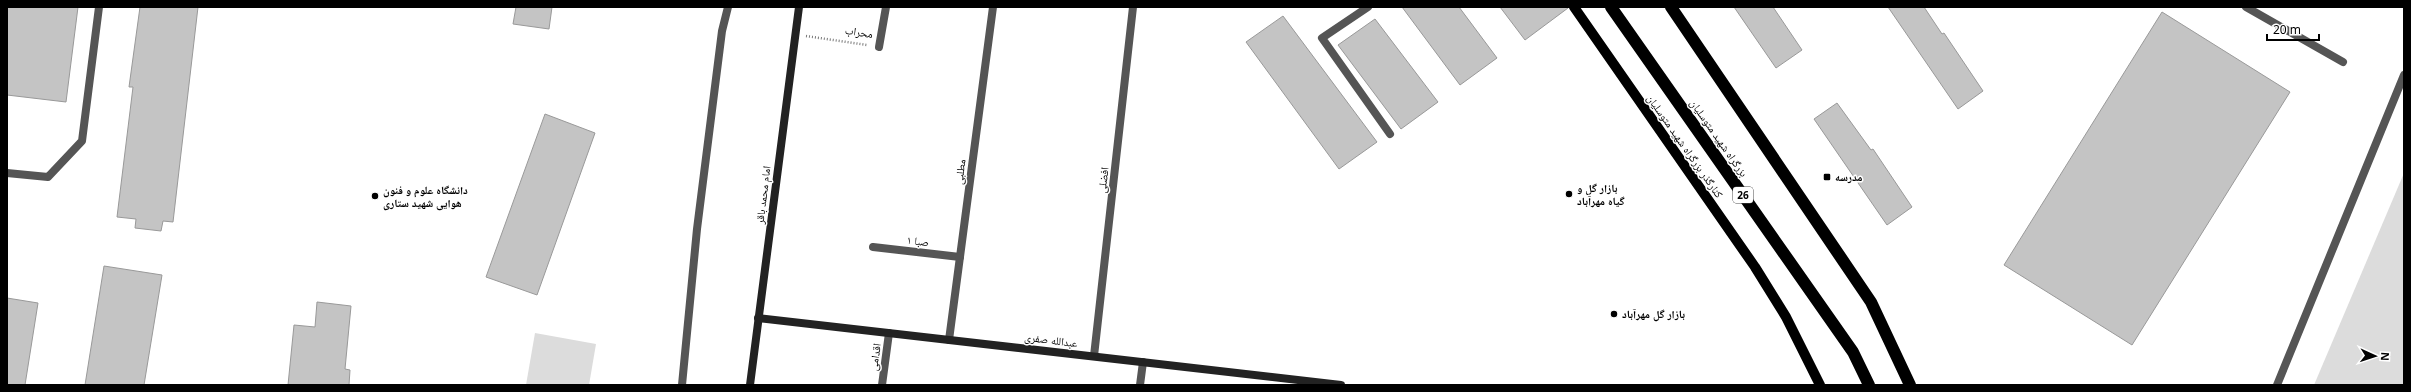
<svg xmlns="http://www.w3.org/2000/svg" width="2411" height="392" font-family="'Noto Sans','Noto Naskh Arabic',sans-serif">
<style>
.green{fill:#dcdcdc}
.building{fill:#c4c4c4;stroke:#999}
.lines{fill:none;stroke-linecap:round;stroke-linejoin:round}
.path{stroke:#777;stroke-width:2.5;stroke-dasharray:1 2;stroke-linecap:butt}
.lane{stroke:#555;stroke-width:8}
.street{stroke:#555;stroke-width:8}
.secondary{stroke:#222;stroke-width:8}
.primary{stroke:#000;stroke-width:10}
.highway{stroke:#000;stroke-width:12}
.poi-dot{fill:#000;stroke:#fff;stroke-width:1.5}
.labels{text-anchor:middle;stroke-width:3;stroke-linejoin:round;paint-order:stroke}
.shield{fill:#fff;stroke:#4c4c4c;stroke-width:1}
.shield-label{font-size:10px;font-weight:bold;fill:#000}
.street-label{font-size:11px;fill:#000;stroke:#fff}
.poi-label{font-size:11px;font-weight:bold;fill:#000;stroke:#fff;text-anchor:start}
</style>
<rect width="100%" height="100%" fill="#fff"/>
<!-- green -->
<g class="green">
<path d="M2404,173v212h-90z"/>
<path d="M535,333l61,11 -7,41h-63z"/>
</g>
<!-- building -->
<g class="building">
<path d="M7,7h71l-12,95 -59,-7z"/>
<path d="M140,7h58l-25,215 -10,-1 -2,10 -26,-3 1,-9 -19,-2 16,-130h-4z"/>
<path d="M516,7h36l-3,22 -36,-5z"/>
<path d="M1402,7h57l38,51 -37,27z"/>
<path d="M1500,7h68v1l-43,32z"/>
<path d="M1734,7h39l29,43 -26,18z"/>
<path d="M1888,7h36l18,27 2,-1 39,58 -25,18z"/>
<path d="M2162,12l128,80 -158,253 -128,-80z"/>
<path d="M1283,16l94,126 -38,27 -93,-127z"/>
<path d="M1375,19l63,83 -37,27 -63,-84z"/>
<path d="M1837,103l34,47 2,-1 39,58 -25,18 -73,-106z"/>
<path d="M545,114l50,19 -58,162 -51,-18z"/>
<path d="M104,266l58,9 -18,110h-59z"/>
<path d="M7,298l31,5 -13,82h-18z"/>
<path d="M317,302l34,4 -6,63 5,1 -1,15h-61l6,-60 21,2z"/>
</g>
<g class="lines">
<!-- path -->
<path class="path" d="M806,36l61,9"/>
<!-- lane -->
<g class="lane">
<path d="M1368,7l-46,31 68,96"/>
<path d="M2246,7l97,55"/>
<path d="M7,173l41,4 34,-36 17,-134"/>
<path d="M682,385l15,-156 25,-198 6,-24"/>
<path d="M2277,385l127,-310"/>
</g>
<!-- street -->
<g class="street">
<path d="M879,47l7,-40"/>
<path d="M873,247l87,10"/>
<path d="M949,340l44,-333"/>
<path d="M1094,356l39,-349"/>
<path d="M882,385l7,-52"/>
<path d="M1140,385l3,-23"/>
</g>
<!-- secondary -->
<g class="secondary">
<path d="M758,318l583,67"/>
<path d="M750,385l49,-378"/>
</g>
<!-- primary -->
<path class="primary" d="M1574,7l181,260 31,50 34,68"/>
<!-- highway -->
<g class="highway">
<path d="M1611,7l242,345 16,33"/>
<path d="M1671,7l200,295 39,83"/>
</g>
</g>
<!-- markers -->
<g class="poi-dot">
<rect x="1823" y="173" width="8" height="8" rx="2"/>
<circle cx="1569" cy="194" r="4"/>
<circle cx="375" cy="196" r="4"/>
<circle cx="1614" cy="314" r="4"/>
</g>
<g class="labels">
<!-- shield labels -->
<rect class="shield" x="1733" y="187" width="20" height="16" rx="3"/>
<g class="shield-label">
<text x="1743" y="199">26</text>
</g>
<!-- street labels -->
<g class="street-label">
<text transform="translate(859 32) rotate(9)" y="4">محراب</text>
<text transform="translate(1719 138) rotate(55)" y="4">بزرگراه شهید متوسلیان</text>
<text transform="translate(1685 146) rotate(55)" y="4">کنارگذر بزرگراه شهید متوسلیان</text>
<text transform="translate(960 172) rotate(-83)" y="4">مطلبی</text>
<text transform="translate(1103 180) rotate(-83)" y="4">افضلی</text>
<text transform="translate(763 195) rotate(-83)" y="4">امام محمد باقر</text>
<text transform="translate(918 241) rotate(7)" y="4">صبا ۱</text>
<text transform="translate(1051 340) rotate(7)" y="4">عبدالله صفری</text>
<text transform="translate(875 357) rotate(-82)" y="4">اقدامی</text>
</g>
<!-- poi labels -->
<g class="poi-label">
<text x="1835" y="181">مدرسه</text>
<text x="1577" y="192">بازار گل و<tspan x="1577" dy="13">گیاه مهرآباد</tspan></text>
<text x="383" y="194">دانشگاه علوم و فنون<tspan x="383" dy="13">هوایی شهید ستاری</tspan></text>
<text x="1622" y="318">بازار گل مهرآباد</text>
</g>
</g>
<!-- border -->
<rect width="2411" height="392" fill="none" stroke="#000000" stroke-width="16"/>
<!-- north arrow -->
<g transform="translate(2375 356) rotate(93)" stroke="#ffffff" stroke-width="3" paint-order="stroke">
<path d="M0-3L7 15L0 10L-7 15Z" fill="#000000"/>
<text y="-6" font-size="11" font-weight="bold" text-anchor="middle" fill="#000000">N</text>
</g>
<!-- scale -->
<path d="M2267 34v6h52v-6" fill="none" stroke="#000000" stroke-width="2"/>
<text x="2273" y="34" font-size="12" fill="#000000" stroke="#ffffff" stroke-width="3" paint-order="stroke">20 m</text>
</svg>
